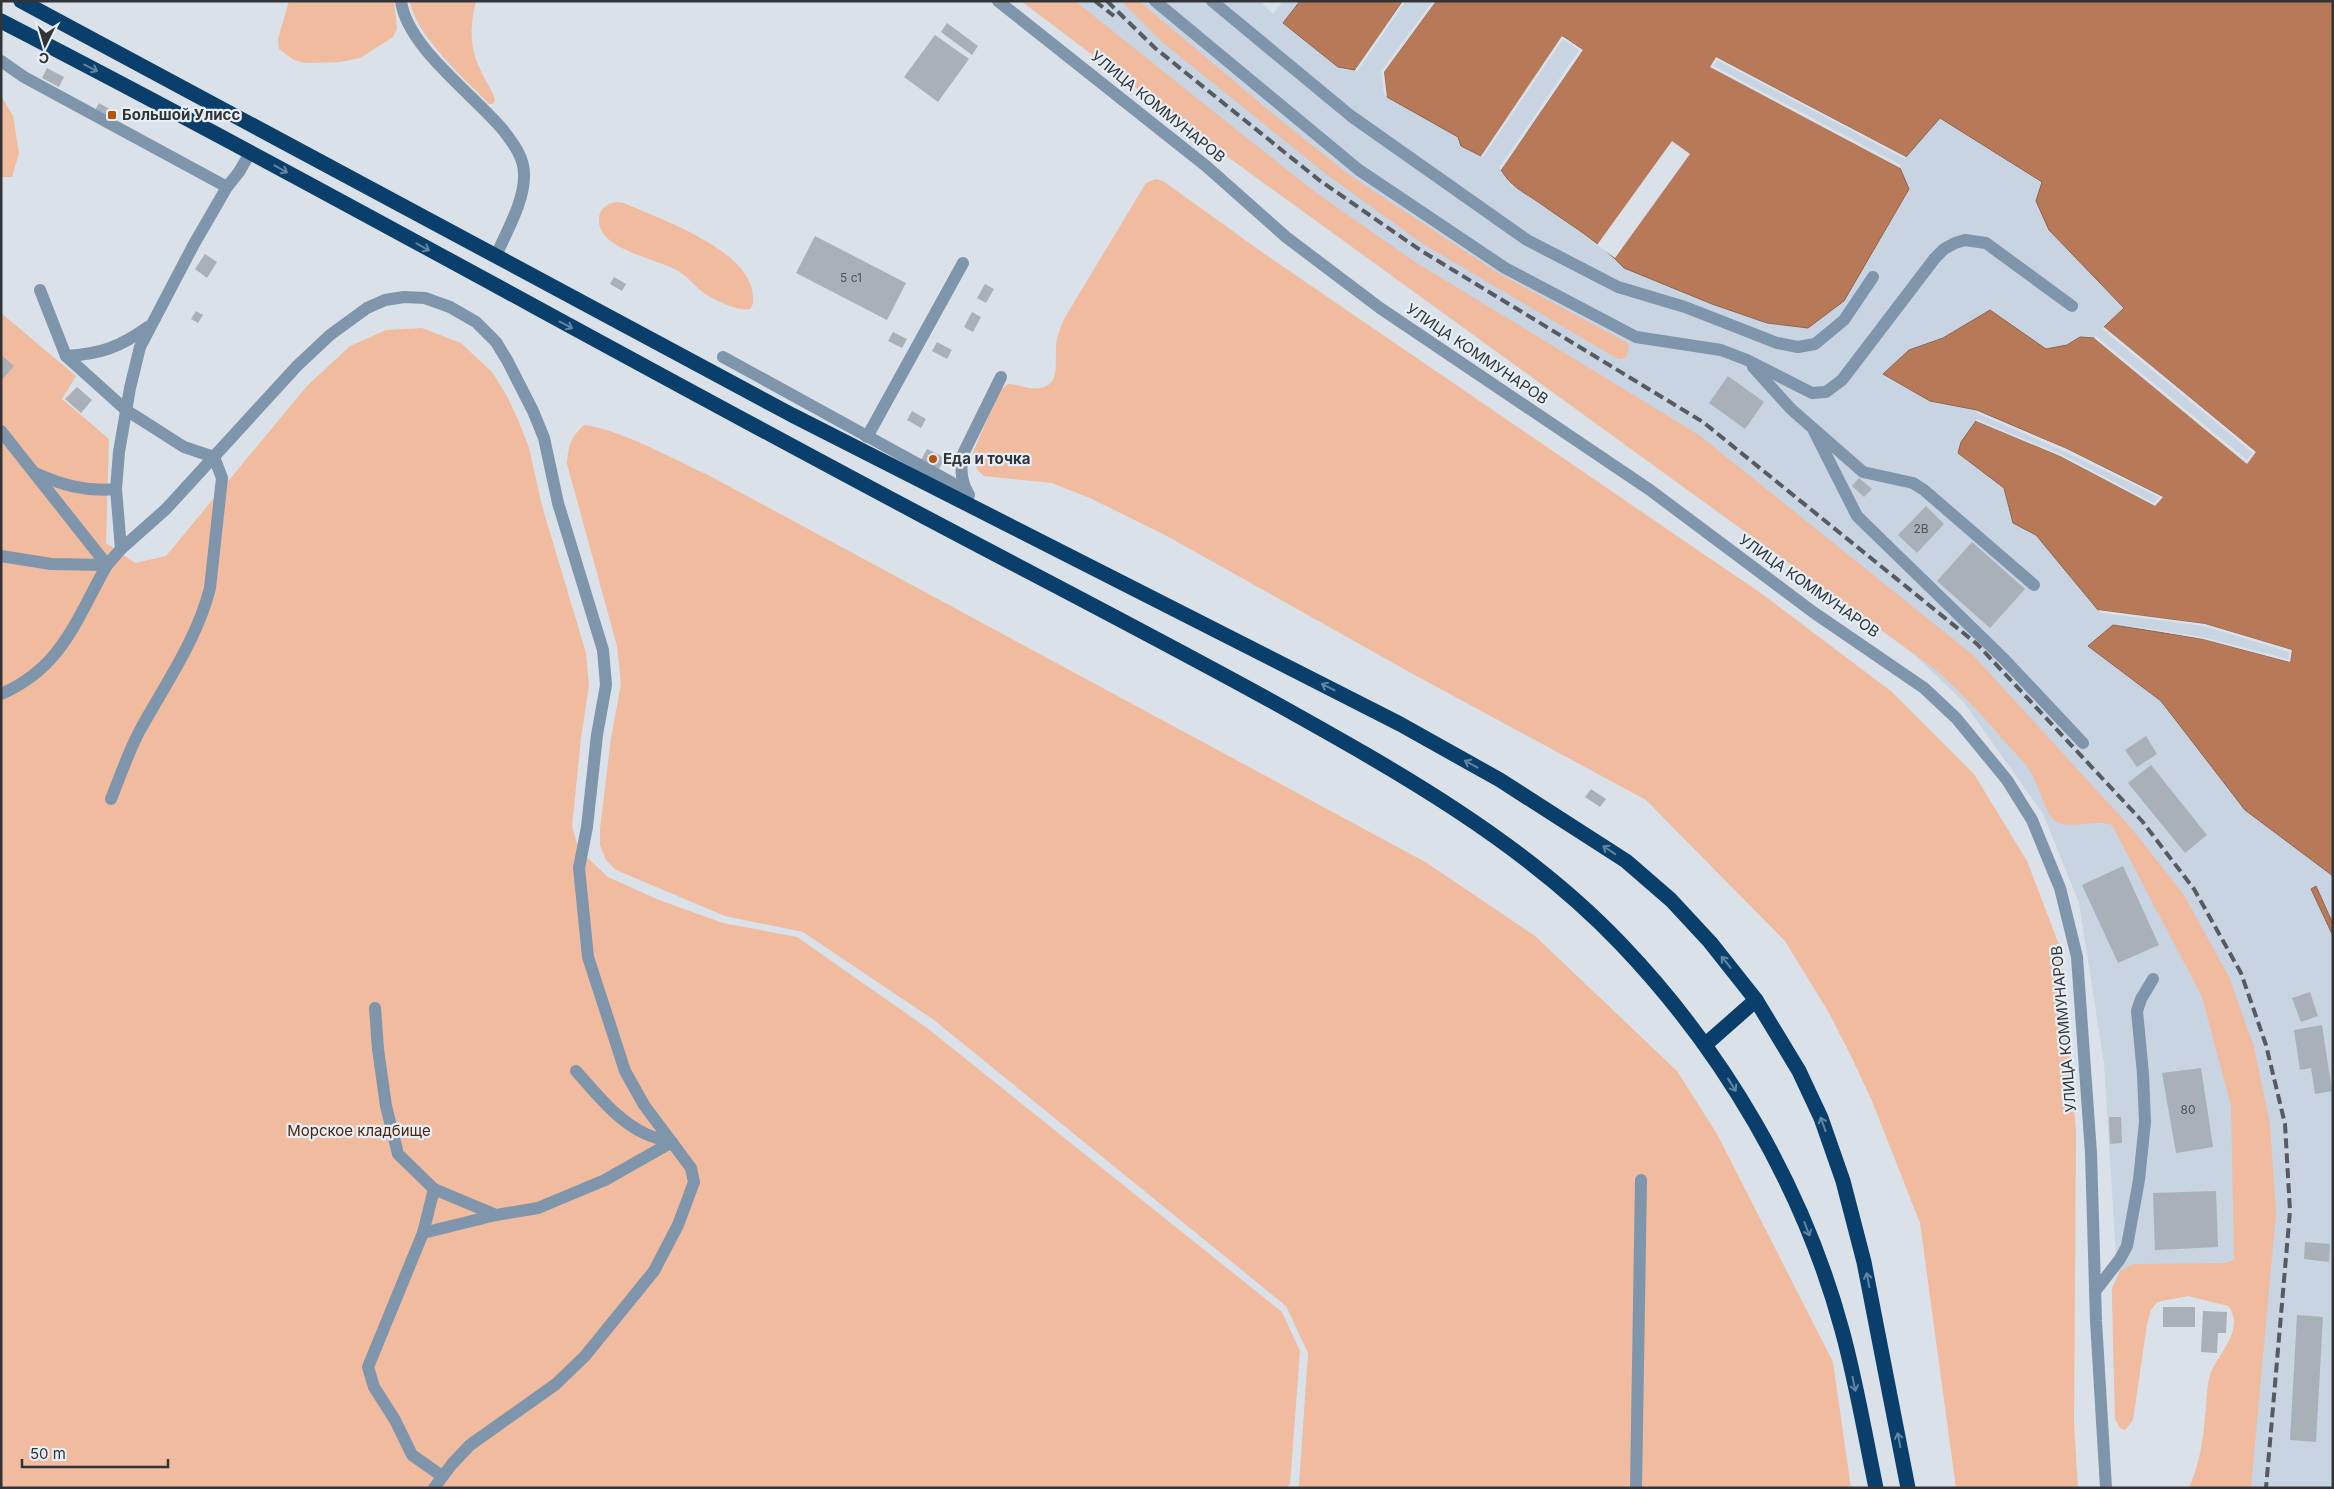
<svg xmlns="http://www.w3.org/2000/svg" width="2334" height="1489" font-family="Inter,sans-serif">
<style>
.built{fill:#c8d4e1}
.green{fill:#f0bb9e}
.water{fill:#b77957;stroke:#8f644d}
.pier{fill:#dae1e9}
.building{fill:#a9b0b7}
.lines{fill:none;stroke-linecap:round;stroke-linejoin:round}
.minor{stroke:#7f95ab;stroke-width:12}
.highway{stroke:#093f6a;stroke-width:15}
.rail{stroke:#575a5e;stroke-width:4;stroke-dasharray:10 5;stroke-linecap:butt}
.oneway{stroke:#6285a2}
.poi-dot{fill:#b4550b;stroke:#e7eff6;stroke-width:2}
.labels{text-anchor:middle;stroke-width:4.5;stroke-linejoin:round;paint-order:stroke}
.number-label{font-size:12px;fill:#505357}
.street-label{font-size:15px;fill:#323437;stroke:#e7eff6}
.poi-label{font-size:15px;font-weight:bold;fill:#323437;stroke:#e7eff6;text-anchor:start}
.park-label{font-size:15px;fill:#4e240a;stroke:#e7eff6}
</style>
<rect width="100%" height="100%" fill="#dae1e9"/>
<!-- built -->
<path class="built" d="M1036,1h224l13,13 10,-13h17l-17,22 55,44 16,3 49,-69h33l-52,71 74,65 3,9 101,-110 21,14 -82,119 10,16 44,29 60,44 9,10 88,36 55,19 41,5 92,-160 -190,-101 6,-10 190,100 34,-39 102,65 7,47 75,78 -20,19 152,125 -9,12 -167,-127 -13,8 -21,4 -56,-39 -47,28 -34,12 21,51 47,9 186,87 -8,9 -179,-85 -15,21 -3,11 46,35 10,35 22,12 62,75 107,14 87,26 -2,12 -202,-16 73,55 84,109 88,66v48l-17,-37 -5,2 22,47v552h-87l11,-193 -140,-23 -13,-209 -25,-160 -36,-89 -80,-113 -134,-127z"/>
<!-- green -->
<g class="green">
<path d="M289,1h105l3,28 -4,8 -33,21 -20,4 -35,1 -11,-3 -15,-11 -1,-10z"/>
<path d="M410,1h66c-6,25 -7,46 5,70 4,10 11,18 14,29l-2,4h-4c-24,-25 -74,-69 -79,-103z"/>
<path d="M1021,1h54l236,188 101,71 287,175 274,220 159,174 52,66 45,82 25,70 16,77 6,89 -25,275h-62c10,-23 14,-46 16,-71 2,-14 1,-28 5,-42 6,-19 37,-47 18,-69l-40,-10 -31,6 -6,8 -4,14 -14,96 -8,10 -5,-2 -5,-9 -3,-118v-13l8,-17 13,-7 94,-1 7,-4 -3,-153 -29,-109 -90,-172c-19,-7 -47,7 -59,-6 -9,-10 -15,-36 -23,-48 -6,-10 -15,-18 -22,-26 -23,-27 -46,-51 -72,-75l-711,-515z"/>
<path d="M1121,1h18l139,117 73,58 147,97 128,69 3,4 -3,12 -7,1 -8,-4 -188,-111 -97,-70 -164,-132z"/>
<path d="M1,96l12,20 6,37 -7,24h-11z"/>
<path d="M1156,179l7,2 103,74 496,339 130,98 82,82 53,87 34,89 15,182 -2,292 4,64h-122l-36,-265 -48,-122 -20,-43 -23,-45 -44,-72 -139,-141 -235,-127 -244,-137 -75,-37 -40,-16 -68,-7c-9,-7 -11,-13 -11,-24l27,-62 8,-6c11,0 21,6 32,4 20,-3 15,-24 16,-39 0,-11 4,-20 8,-30l82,-136z"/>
<path d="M616,202l8,1c36,16 120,45 128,87 1,7 3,13 -2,19 -11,3 -36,-9 -46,-16 -9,-7 -16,-16 -26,-22 -21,-13 -81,-21 -79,-52 0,-10 8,-15 17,-17z"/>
<path d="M1,313l75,63 -14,23 47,40 -3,104 29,20 31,-7 141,-170 43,-40 36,-16 36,-2 39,15 31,29 15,24 12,26 10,26 13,58 44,147 3,32 -8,53 -9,89 7,23 29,27 51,23 64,23 74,14 130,91 355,284 18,39 -10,133 -3,4h-1286z"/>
<path d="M584,425c36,4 91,35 126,51l717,387 108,73 142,135 40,63 116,228 18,126h-554l2,-3 9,-132 -22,-47 -352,-286 -131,-88 -78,-16 -109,-46 -10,-10 -6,-15v-16l11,-91 10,-54 -4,-38 -50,-182c1,-18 4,-27 17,-39z"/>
</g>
<!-- water -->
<g class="water">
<path d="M1300,1h103l-48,69 -17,-3 -55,-44z"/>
<path d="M1436,1h897v875l-88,-66 -84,-109 -73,-55 25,-21 90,14 86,23 3,-12 -87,-26 -107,-14 -62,-75 -23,-12 -9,-35 -46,-35 3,-11 15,-21 84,35 95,50 7,-10 -95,-47 -90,-39 -47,-9 -47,-27 26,-24 34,-12 47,-28 56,39 21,-4 13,-8 14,1 153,125 9,-11 -152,-125 20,-19 -75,-78 -13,-29 6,-19 -102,-64 -34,39 -190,-100 -5,10 189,101 9,21 -65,112 -36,27 -41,-5 -55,-19 -88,-36c-23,-25 -55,-44 -83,-64 -18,-13 -27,-14 -40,-34l82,-120 -20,-14 -82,120 -20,-10 -3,-9 -71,-40 -3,-25z"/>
<path d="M2316,886l17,38v12l-22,-47z"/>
</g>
<!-- pier -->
<g class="pier">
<path d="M1403,1l2,1 -48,70 -2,-2z"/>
<path d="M1433,1h3l-52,71 3,25 -3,-3 -3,-23z"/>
<path d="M1562,36l21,14 -82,120 -2,-2 80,-118 -16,-11 -80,118 -2,-1z"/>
<path d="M1716,57l190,100 -1,2 -188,-99 -3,6 187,99 -1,3 -190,-101z"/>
<path d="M1672,141l18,13 -75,104 -18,-13z"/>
<path d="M2104,327l152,125 -9,12 -153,-126 2,-2 151,124 6,-7 -151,-124z"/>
<path d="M1977,411l90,38 96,48 -8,9 -95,-50 -84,-35v-2l85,35 93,49 5,-6 -93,-45 -89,-39z"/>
<path d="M2098,610l107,14 87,26 -2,12 -87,-23 -92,-16 92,14 85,22 1,-7 -85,-26 -103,-13z"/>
</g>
<!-- building -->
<g class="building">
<path d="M947,23l31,23 -6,9 -31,-23z"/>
<path d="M935,35l34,24 -31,43 -34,-25z"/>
<path d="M47,68l17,9 -5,10 -17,-9z"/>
<path d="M99,103l12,7 -3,7 -13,-7z"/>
<path d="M815,236l91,47 -19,37 -91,-47z"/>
<path d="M205,254l12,8 -10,16 -12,-9z"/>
<path d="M614,277l12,7 -4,7 -12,-7z"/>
<path d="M985,284l9,5 -8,14 -9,-5z"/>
<path d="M196,311l7,4 -5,8 -7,-4z"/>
<path d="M972,312l9,5 -8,15 -9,-5z"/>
<path d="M893,332l14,7 -5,9 -14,-7z"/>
<path d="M937,342l15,8 -5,9 -15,-8z"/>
<path d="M1,355l13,11 -13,15z"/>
<path d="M1728,376l36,26 -19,27 -36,-26z"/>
<path d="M77,387l15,13 -11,13 -16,-14z"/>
<path d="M912,411l14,8 -5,9 -14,-8z"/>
<path d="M927,449l18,9 -6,11 -18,-9z"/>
<path d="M1859,478l13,11 -8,8 -12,-11z"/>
<path d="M1926,506l18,18 -27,29 -19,-18z"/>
<path d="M1972,542l53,47 -35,39 -53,-47z"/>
<path d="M2146,736l11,18 -20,13 -12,-17z"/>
<path d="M2151,765l56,70 -22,18 -57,-70z"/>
<path d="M1591,789l15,10 -6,8 -15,-10z"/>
<path d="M2123,866l36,79 -41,18 -36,-78z"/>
<path d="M2310,992l8,24 -17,6 -9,-24z"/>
<path d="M2322,1025l10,66 -17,3 -4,-26 -11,2 -6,-40z"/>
<path d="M2201,1068l12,79 -37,6 -14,-80z"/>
<path d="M2109,1117h12l1,26 -12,1z"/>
<path d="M2216,1191l2,56 -63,3 -2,-57z"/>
<path d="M2305,1242l25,2 -1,18 -25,-3z"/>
<rect x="2163" y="1307" width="32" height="20"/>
<path d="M2203,1311l24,1 -1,21h-8l-1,20 -16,-1z"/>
<path d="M2297,1315l26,2 -7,125 -26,-2z"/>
</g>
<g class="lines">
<!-- minor -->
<g class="minor">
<path d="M401,1c6,46 72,93 102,129 10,13 21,27 21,44 1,27 -18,58 -28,82"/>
<path d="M998,1l208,165 80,71 94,71 270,182 163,122 111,76 32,30 51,62 25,40 28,68 17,69 14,196 5,168 10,167"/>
<path d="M1155,1l204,169 146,98 131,69 85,13 26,10 65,33 14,-1 16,-12 93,-122 9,-9 11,-6 10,-3 21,3 86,63"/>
<path d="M1212,1l139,115 176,124 91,47 67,20 92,36 21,4 17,-3 29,-24 29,-43"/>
<path d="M1,61l23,16 203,110"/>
<path d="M40,290l26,66 60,54 58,37 30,10 8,21 -12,110c-13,52 -46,98 -71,144 -11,21 -19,45 -28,67"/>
<path d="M66,356c35,-2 54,-9 82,-29"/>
<path d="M723,357l244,134"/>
<path d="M1753,367l38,42 72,63 50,11 11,7 110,95"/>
<path d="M1,431l106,134 14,-16 45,-40 131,-143 33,-31 37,-27 18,-8 19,-3 21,1 25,9 26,15 20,20 11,18 26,51 11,27 14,65 45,147 3,35 -9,50 -10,92 -8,41 9,89 37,114 19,34 47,63 3,14 -16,43 -24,46 -69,85 -29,28 -86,61 -18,19 -18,24"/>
<path d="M1814,431l43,85 147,143 79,84"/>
<path d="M867,437l96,-174"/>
<path d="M35,473c27,12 51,19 81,16"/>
<path d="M969,495c-8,-13 -9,-27 -6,-41l38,-77"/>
<path d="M121,549l-5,-60 3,-37 11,-64 10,-41 54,-103 33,-57 12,-15 11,-19"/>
<path d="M1,556l50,8 56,1"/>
<path d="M1,694c62,-27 75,-75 106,-129"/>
<path d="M375,1008l3,41 8,57 12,48 36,35 62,26 42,-7 67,-28 67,-38c-9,-2 -18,-4 -26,-8 -29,-13 -50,-41 -70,-63"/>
<path d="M423,1233l11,-44"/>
<path d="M2096,1290l24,-31 7,-13 12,-66 6,-58 -2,-48 -6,-63 4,-12 12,-20"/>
<path d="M442,1476l-30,-21 -17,-35 -21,-33 -6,-20 55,-134 73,-18"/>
<path d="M1636,1488l5,-308"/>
</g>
<!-- highway -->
<g class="highway">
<path d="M21,1l771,414 608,309 100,56 126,81 45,39 39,42 46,58 43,71 22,47 22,63 21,81 44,226"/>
<path d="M1,21c310,160 614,332 922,495 117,62 236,123 352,187 122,68 249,139 346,241 103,108 182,242 221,386 14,51 23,105 34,158"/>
<path d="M1706,1044l50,-44"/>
</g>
<!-- rail -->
<g class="rail">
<path d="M1095,1l19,15"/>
<path d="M1107,1l48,47 164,132 101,70 283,172 274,222 165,177 52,68 47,84 25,72 19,79 5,87 -24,277"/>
</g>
</g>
<!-- one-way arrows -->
<defs><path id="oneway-shaft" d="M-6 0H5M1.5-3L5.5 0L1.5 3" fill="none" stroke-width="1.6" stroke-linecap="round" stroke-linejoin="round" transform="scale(1.25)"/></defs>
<g class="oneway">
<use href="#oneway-shaft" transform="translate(91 68) rotate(27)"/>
<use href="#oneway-shaft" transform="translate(281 169) rotate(29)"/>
<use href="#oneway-shaft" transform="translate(423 247) rotate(29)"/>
<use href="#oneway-shaft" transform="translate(566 325) rotate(28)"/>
<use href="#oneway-shaft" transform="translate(1328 687) rotate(-153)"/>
<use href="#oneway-shaft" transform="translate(1471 764) rotate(-151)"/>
<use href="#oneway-shaft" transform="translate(1609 850) rotate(-146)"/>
<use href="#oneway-shaft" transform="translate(1726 962) rotate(-129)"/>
<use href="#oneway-shaft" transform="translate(1732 1085) rotate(58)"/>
<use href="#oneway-shaft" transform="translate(1823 1124) rotate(-110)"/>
<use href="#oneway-shaft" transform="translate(1807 1229) rotate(69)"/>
<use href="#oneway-shaft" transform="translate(1868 1280) rotate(-101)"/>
<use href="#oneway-shaft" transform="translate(1854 1384) rotate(78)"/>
<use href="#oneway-shaft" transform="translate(1899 1440) rotate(-101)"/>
</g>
<!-- markers -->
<g class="poi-dot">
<rect x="107" y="110" width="10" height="10" rx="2.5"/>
<circle cx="933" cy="459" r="5"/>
</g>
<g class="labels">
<!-- number labels -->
<g class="number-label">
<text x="851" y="282">5 с1</text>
<text x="1921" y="533">2В</text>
<text x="2188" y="1114">80</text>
</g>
<!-- street labels -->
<g class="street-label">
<text transform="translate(1158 107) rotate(39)" y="5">УЛИЦА КОММУНАРОВ</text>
<text transform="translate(1477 354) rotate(34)" y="5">УЛИЦА КОММУНАРОВ</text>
<text transform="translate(1809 586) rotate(35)" y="5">УЛИЦА КОММУНАРОВ</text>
<text transform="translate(2064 1029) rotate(-95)" y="5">УЛИЦА КОММУНАРОВ</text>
</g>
<!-- poi labels -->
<g class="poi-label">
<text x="122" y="120">Большой Улисс</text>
<text x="943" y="464">Еда и точка</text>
</g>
<!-- park labels -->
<g class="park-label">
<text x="359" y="1136">Морское кладбище</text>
</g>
</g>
<!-- border -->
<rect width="2334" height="1489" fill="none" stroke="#323437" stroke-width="5"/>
<!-- north arrow -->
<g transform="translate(45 45) rotate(185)" stroke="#e7eff6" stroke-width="4" paint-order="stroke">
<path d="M0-4L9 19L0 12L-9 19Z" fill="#323437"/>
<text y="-8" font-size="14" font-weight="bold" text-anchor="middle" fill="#323437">С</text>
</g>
<!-- scale -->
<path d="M22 1459v8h146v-8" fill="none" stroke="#323437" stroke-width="2.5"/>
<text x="30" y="1459" font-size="15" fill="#323437" stroke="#e7eff6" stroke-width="4" paint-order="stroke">50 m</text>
</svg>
